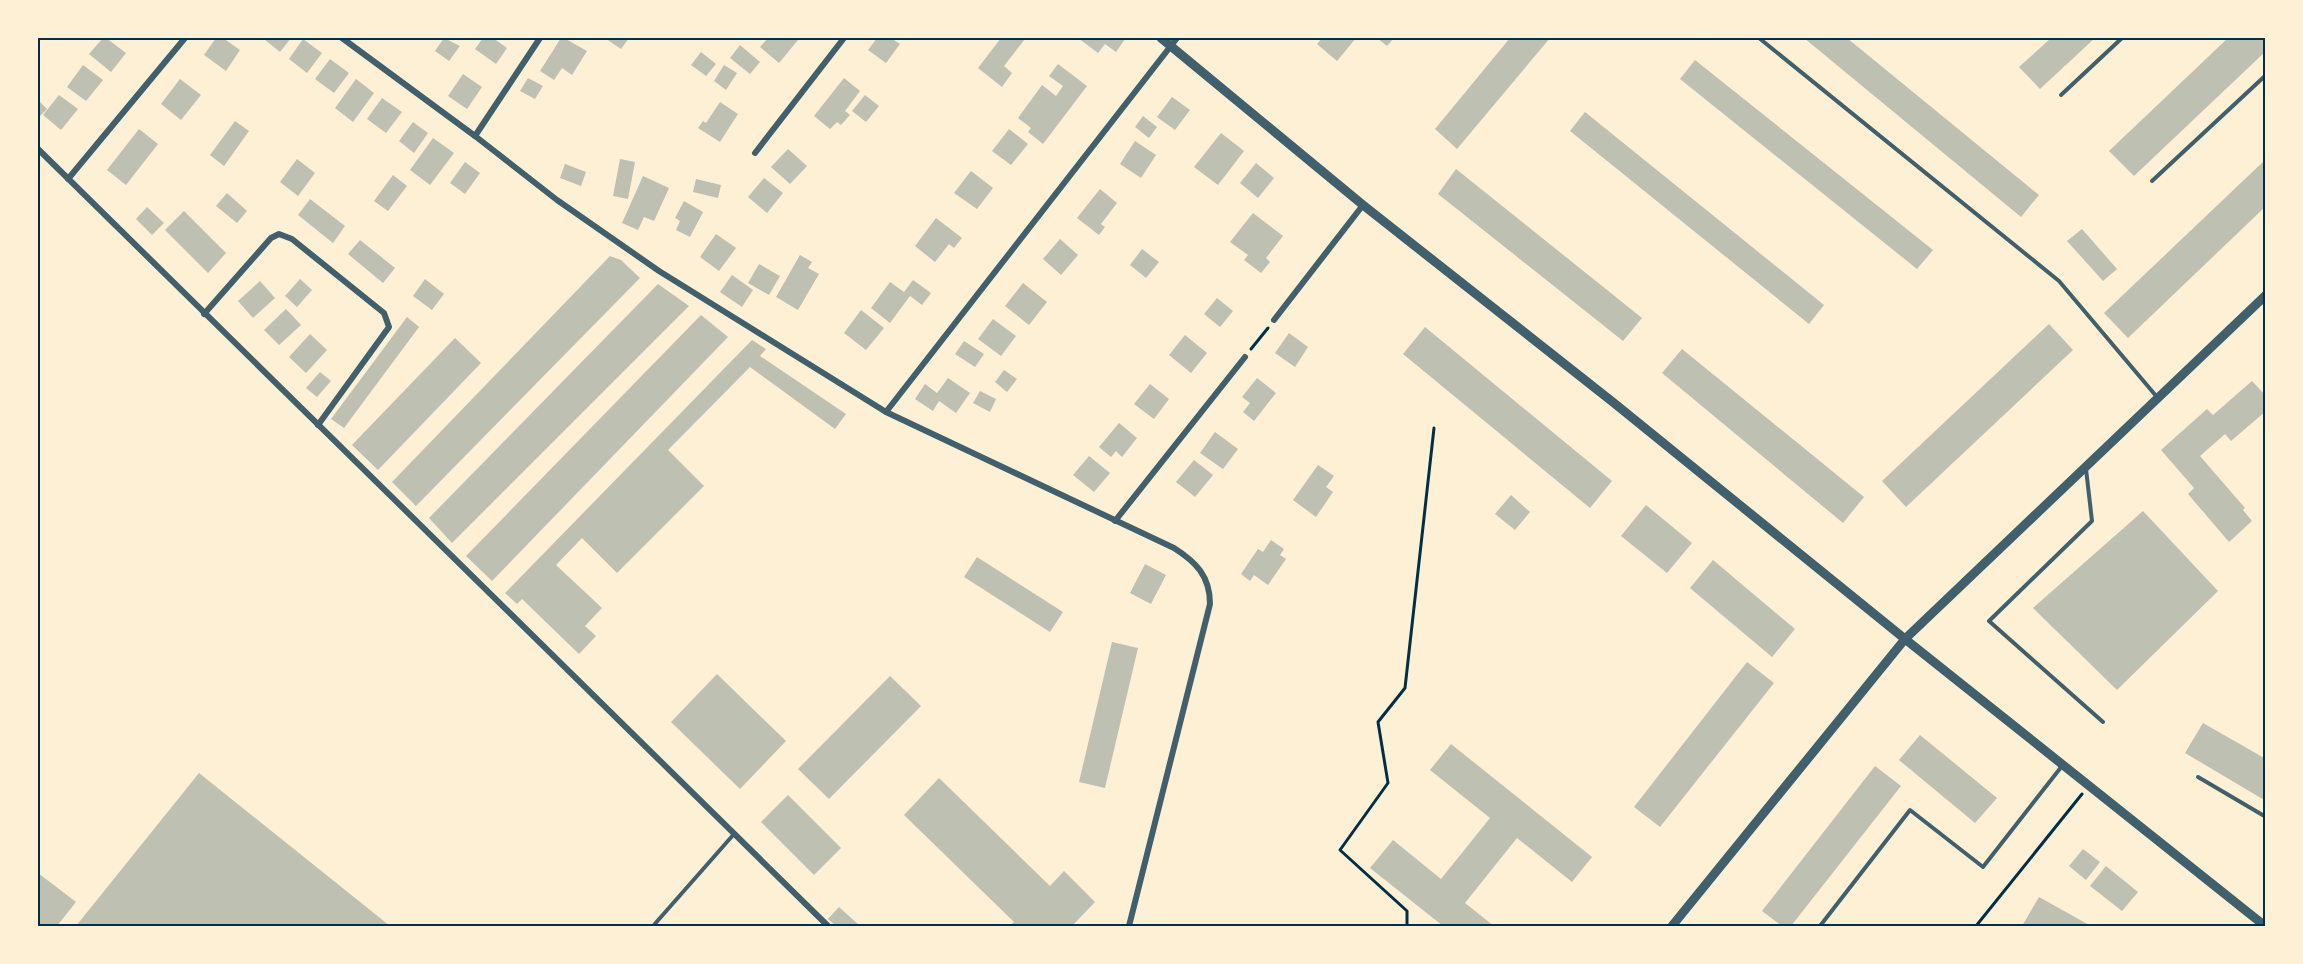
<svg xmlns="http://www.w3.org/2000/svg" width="2303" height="964" font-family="'IBM Plex Sans',sans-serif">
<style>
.building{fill:#bec0b2}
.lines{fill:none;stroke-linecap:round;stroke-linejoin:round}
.path{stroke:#003049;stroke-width:3}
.service{stroke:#3f606c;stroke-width:4}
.minor{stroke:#3f606c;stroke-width:6}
.tertiary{stroke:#3f606c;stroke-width:9}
.neatline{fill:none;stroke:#003049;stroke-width:2}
</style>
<rect width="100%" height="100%" fill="#fdf0d5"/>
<!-- building -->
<g class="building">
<path d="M103,38h3l20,15 -15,19 -22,-18z"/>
<path d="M216,38h7l17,12 -14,21 -22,-16z"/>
<path d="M265,38h26l-11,14 -16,-13z"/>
<path d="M444,38l16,8 -11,15 -14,-10z"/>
<path d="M483,38h10l14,10 -11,16 -21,-15z"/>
<path d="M561,38h3l23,13 -15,24 -10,-7 -8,12 -14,-9z"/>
<path d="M605,38h24l-8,11z"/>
<path d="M768,38h27l3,2 -19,23 -19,-16z"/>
<path d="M877,38h14l9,6 -14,19 -18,-13z"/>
<path d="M1001,38l24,1 -21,27 8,7 -10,14 -24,-19z"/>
<path d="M1078,38h24l2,2 2,-2h16l3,1 -9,13 -11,-8 -7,9z"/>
<path d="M1322,38h34l-19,23 -20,-17z"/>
<path d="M1377,38h17l-7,8z"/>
<path d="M1510,38h40l-93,111 -22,-20z"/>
<path d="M1804,38h43l192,157 -18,22z"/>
<path d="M2051,38h44l-55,51 -21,-22z"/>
<path d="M2228,38h38v13l-132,125 -25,-25z"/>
<path d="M303,39l19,14 -15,20 -18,-14z"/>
<path d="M740,45l20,17 -10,12 -20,-16z"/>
<path d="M701,52l15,12 -10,12 -15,-11z"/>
<path d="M330,59l19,14 -15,20 -19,-14z"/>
<path d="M1695,60l238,190 -16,19 -237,-190z"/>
<path d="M1058,64l29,22 -44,58 -15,-12 3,-4 -13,-10 24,-33 14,11 7,-10 -14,-10z"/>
<path d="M83,65l20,15 -17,21 -19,-14z"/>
<path d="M724,65l13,8 -11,17 -12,-9z"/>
<path d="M463,74l19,13 -15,22 -19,-13z"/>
<path d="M528,78l15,8 -8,13 -15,-8z"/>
<path d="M844,78l16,13 -15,20 5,4 -9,10 -4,-3 -7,7 -16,-13z"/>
<path d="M180,79l21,16 -20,25 -20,-16z"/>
<path d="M356,79l18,14 -21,29 -18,-14z"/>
<path d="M59,95l19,14 -17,21 -18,-15z"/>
<path d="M865,95l14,11 -13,16 -14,-11z"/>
<path d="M1172,97l18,13 -15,20 -18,-13z"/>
<path d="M382,98l20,14 -16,21 -19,-14z"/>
<path d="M38,100l9,9 -9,9z"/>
<path d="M720,102l18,12 -18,28 -22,-14 5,-7 3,2z"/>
<path d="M1585,112l239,193 -15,19 -239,-193z"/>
<path d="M1143,116l14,11 -8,11 -14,-11z"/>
<path d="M235,121l14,10 -25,35 -14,-11z"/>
<path d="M413,122l15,11 -14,20 -15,-12z"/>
<path d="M139,129l19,15 -32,41 -19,-15z"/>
<path d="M1009,129l19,15 -17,21 -19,-14z"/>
<path d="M1221,133l23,18 -26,34 -24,-18z"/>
<path d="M433,138l21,15 -24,32 -20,-15z"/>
<path d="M1135,141l21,14 -15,23 -21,-14z"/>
<path d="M788,149l19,17 -17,18 -19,-17z"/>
<path d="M297,159l18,14 -17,23 -18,-14z"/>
<path d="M620,159l15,3 -7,37 -15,-3z"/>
<path d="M2266,159v47l-138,132 -24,-25z"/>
<path d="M465,162l15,11 -15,21 -15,-11z"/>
<path d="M1256,163l18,15 -16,20 -18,-15z"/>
<path d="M565,164l21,8 -5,14 -21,-8z"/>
<path d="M1456,169l186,149 -19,23 -185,-147z"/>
<path d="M971,171l22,17 -16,21 -23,-16z"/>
<path d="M393,175l14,11 -19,25 -14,-10z"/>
<path d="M643,176l26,12 -15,33 -10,-4 -6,13 -16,-7z"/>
<path d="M764,178l19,15 -16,20 -19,-16z"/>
<path d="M696,179l25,6 -3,13 -25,-6z"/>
<path d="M1100,189l17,14 -16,21 4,3 -6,8 -22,-17z"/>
<path d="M227,193l20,18 -10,12 -21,-17z"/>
<path d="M310,199l35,27 -12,17 -35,-28z"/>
<path d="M684,201l19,11 -13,25 -14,-7 4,-9 -5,-3z"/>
<path d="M147,207l17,16 -12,12 -16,-16z"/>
<path d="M184,211l42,42 -18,20 -43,-43z"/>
<path d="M1253,213l30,23 -17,22 4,4 -9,11 -17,-13 4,-5 -18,-13z"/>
<path d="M936,218l26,20 -8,10 -5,-4 -14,18 -20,-16z"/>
<path d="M2082,229l35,40 -14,12 -36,-40z"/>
<path d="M716,234l20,14 -17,23 -19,-14z"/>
<path d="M1060,239l18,16 -17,20 -18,-16z"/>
<path d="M360,240l35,28 -12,15 -35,-29z"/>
<path d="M1142,249l17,13 -13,16 -16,-13z"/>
<path d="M800,255l12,7 -4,6 11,6 -21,36 -22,-13z"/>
<path d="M610,256l11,4 19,18 -224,228 -24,-24z"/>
<path d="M759,264l21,12 -11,19 -21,-12z"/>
<path d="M732,275l21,15 -11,17 -22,-15z"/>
<path d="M300,279l12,11 -15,17 -12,-11z"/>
<path d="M425,279l19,15 -12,16 -19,-14z"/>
<path d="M913,280l18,13 -9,12 -12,-9 -20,27 -19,-15 19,-26 14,10z"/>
<path d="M260,281l15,17 -22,20 -15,-17z"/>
<path d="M1023,283l24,19 -18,23 -24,-19z"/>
<path d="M658,284l31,22 -237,237 -23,-25z"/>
<path d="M1217,298l16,13 -13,16 -16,-13z"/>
<path d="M286,309l15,16 -22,20 -15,-15z"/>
<path d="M861,310l23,18 -18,22 -22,-17z"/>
<path d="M701,315l27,22 -236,244 -26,-25z"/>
<path d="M407,317l12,10 -75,101 -13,-9z"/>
<path d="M993,319l23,17 -15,20 -23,-17z"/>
<path d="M2049,324l24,26 -167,157 -24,-26z"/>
<path d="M1425,327l187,154 -22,27 -187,-154z"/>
<path d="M1289,333l19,14 -13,20 -20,-14z"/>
<path d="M310,334l17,16 -21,23 -17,-16z"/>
<path d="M1185,335l22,18 -16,20 -22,-18z"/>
<path d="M455,338l26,25 -103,107 -26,-25z"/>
<path d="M752,340l14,9 -6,7 86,58 -11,15 -85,-62 -82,83 36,36 -87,87 -35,-35 -26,27 46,43 -17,18 11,10 -17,18 -57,-55 -5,5 -12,-11z"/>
<path d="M964,341l20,13 -9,13 -20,-13z"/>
<path d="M1682,349l182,148 -21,26 -181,-150z"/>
<path d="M1004,370l13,9 -10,13 -12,-10z"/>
<path d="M320,372l11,9 -14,16 -11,-9z"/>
<path d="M948,378l22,15 -14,20 -17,-12 -6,10 -18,-12 10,-15 12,9z"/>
<path d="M1257,378l19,15 -22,28 -11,-9 7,-9 -8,-6z"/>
<path d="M2252,381l14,15v15l-35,30 -6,-7 -25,22 45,52 -2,2 9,11 -23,21 -41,-48 6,-6 -33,-38 46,-41 6,6z"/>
<path d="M1150,384l19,15 -15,20 -20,-15z"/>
<path d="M980,391l16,8 -6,13 -17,-9z"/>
<path d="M1119,423l18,15 -15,19 -6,-6 -5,6 -12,-10z"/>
<path d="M1215,432l23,17 -15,20 -23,-16z"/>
<path d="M1089,456l21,17 -16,19 -21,-17z"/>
<path d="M1194,460l19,15 -18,22 -19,-15z"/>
<path d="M1318,465l16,11 -8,11 7,5 -17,25 -23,-17z"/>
<path d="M1511,495l19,17 -15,18 -20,-16z"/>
<path d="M1646,505l46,38 -25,30 -46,-37z"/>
<path d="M2143,511l75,80 -101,99 -84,-82z"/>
<path d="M1271,540l13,9 -4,6 6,4 -18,26 -14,-10 -4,6 -9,-7 17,-25 5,3z"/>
<path d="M977,557l86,55 -13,20 -86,-55z"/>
<path d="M1713,560l82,69 -23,28 -82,-69z"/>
<path d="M1145,564l21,11 -15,29 -21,-11z"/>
<path d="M1112,642l26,6 -33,140 -26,-6z"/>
<path d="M1747,662l27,21 -114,144 -26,-20z"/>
<path d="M717,674l69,67 -46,48 -69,-67z"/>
<path d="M890,676l31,30 -92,93 -31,-30z"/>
<path d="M2203,723l63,36v42l-81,-48z"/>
<path d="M1920,735l77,63 -22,25 -76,-63z"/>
<path d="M1451,744l141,113 -20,25 -55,-44 -52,65 29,23h-51l-73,-58 23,-28 48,39 49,-61 -60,-48z"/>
<path d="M1875,766l26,20 -110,140h-9l-20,-15z"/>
<path d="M199,773l191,153h-314z"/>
<path d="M939,778l111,108 14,-15 31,31 -23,24h-63l5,-4 -110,-107z"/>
<path d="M788,795l53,53 -27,27 -53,-53z"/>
<path d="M2083,849l17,13 -14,18 -17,-14z"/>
<path d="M2106,866l32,26 -16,19 -32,-25z"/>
<path d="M38,873l38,29 -19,24h-19z"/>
<path d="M2039,897l52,29h-69z"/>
<path d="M839,907l21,19h-24l-8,-7z"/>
</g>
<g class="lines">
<!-- path -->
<g class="path">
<path d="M1251,349l17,-21"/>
<path d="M1407,926v-15l-67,-61 48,-67 -10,-61 27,-34 29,-260"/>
<path d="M1976,926l106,-132"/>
</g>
<!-- service -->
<g class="service">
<path d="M1759,38l300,243 98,116"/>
<path d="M2061,95l61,-57"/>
<path d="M2152,181l114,-106"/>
<path d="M2086,469l6,52 -103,100 114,101"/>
<path d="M2198,777l68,40"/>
<path d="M653,926l81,-92"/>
<path d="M1820,926l90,-116 73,57 79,-101"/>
</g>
<!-- minor -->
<g class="minor">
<path d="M342,38l133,98 82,64 102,71 227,141 288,136c22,14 36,28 36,56l-81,322"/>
<path d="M475,136l65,-98"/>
<path d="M38,149l790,777"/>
<path d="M755,153l89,-115"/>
<path d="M68,179l117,-141"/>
<path d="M204,314l67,-76 8,-4 13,5 92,74 5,14 -71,98"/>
<path d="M1274,320l89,-115"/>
<path d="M886,412l291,-374"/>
<path d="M1115,521l130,-164"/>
</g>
<!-- tertiary -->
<g class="tertiary">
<path d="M1161,38l202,167 251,198 291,236 360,287"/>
<path d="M1672,926l233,-287 361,-344"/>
</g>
</g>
<!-- border -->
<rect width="2303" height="964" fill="none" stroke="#fdf0d5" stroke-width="78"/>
<rect x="39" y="39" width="2225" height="886" class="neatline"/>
</svg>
